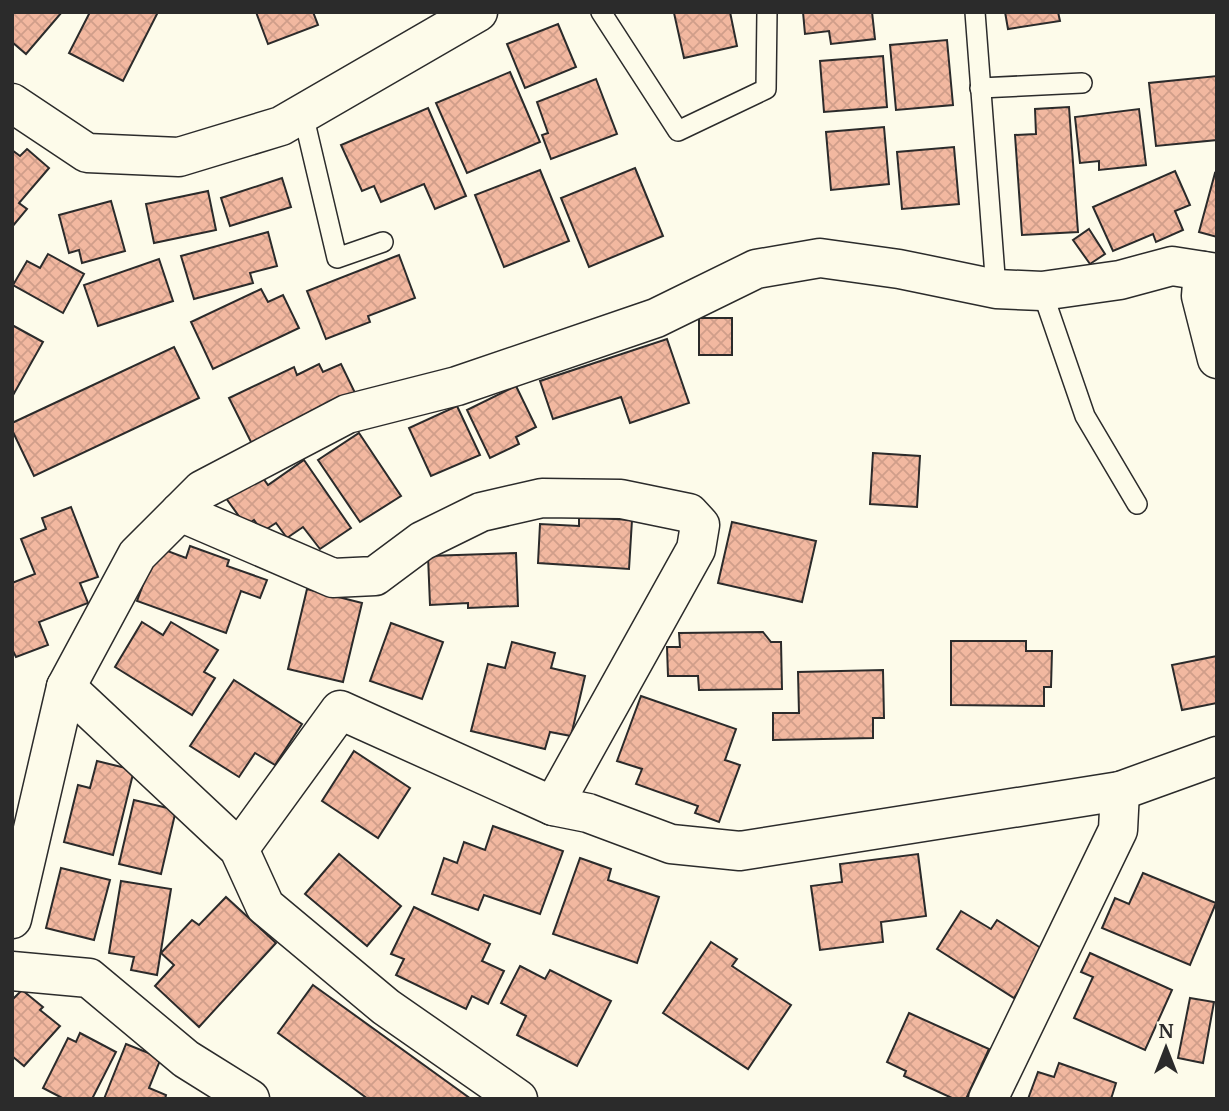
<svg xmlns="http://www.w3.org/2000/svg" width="1229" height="1111" font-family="Merriweather,serif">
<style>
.building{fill:url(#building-cross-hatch);stroke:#2b2b2b;stroke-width:2}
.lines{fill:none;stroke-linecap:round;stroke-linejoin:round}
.lane-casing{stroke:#2b2b2b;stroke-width:22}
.street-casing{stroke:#2b2b2b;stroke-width:41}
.lane{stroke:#fdfbea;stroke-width:19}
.street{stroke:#fdfbea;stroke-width:38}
</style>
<defs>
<pattern id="building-cross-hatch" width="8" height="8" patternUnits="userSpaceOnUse" patternTransform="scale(1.75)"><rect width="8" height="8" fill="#f2b8a0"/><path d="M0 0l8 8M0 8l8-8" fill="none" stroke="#d09e8a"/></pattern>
</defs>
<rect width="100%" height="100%" fill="#fdfbea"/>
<!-- building -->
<g class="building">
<path d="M12,12h50l-36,42 -14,-12z"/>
<path d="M90,12h68l-35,69 -54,-28z"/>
<path d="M256,12h57l5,13 -50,19z"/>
<path d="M730,12l7,34 -53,12 -10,-45z"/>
<path d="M803,12h69l3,27 -44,5 -2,-13 -24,3z"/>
<path d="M1005,12h53l2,9 -52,8z"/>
<path d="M558,24l18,43 -51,21 -18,-44z"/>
<path d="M947,40l6,65 -57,5 -6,-65z"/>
<path d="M883,56l4,51 -63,5 -4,-51z"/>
<path d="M510,72l30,70 -73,31 -31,-70z"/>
<path d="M1217,76v64l-61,6 -7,-63z"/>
<path d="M596,79l21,55 -66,25 -9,-24 6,-2 -11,-31z"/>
<path d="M1069,107l9,125 -56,3 -7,-100 21,-1 -1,-25z"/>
<path d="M428,108l38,88 -31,13 -11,-25 -43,18 -7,-16 -12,5 -21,-46z"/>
<path d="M1139,109l7,56 -47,5v-9l-19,2 -5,-46z"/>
<path d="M884,127l5,57 -58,6 -5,-58z"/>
<path d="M954,147l5,57 -57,5 -5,-57z"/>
<path d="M27,149l22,19 -30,35 8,6 -15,18v-77l8,6z"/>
<path d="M635,168l28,68 -74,31 -28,-69z"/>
<path d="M540,170l29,71 -65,26 -29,-72z"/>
<path d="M1175,171l15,34 -15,6 8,19 -27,12 -3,-8 -40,17 -20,-44z"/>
<path d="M1215,173l2,1v63l-18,-5z"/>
<path d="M282,178l9,29 -61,19 -9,-28z"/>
<path d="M208,191l8,39 -62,13 -8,-39z"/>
<path d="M111,201l14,50 -43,12 -3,-13 -10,3 -10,-38z"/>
<path d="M1089,229l16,25 -15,10 -17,-24z"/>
<path d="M268,232l9,34 -27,7 3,10 -59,16 -13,-43z"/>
<path d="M48,254l36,20 -21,39 -50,-28 14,-24 13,7z"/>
<path d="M399,255l16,43 -47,18 2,6 -44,17 -19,-48z"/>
<path d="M159,259l14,42 -75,25 -14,-41z"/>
<path d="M261,289l7,13 15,-7 16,33 -86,41 -22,-47z"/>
<rect x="699" y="318" width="33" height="37"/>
<path d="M12,325l31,17 -31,55z"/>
<path d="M667,339l22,64 -59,20 -9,-26 -68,22 -13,-38z"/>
<path d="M174,347l25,51 -165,78 -22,-46v-7z"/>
<path d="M319,364l4,8 18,-8 16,33 -104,49 -24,-48 65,-31 3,8z"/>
<path d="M516,386l20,41 -20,10 3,7 -29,14 -23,-48z"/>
<path d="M457,406l23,49 -49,21 -22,-48z"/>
<path d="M359,433l42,63 -41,26 -42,-62z"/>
<path d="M873,453l47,3 -3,51 -47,-3z"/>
<path d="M304,460l47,68 -31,21 -17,-22 -16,11 -11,-15 -14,9 -8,-12 -8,6 -23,-32 35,-23 10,14z"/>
<path d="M71,507l27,70 -18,6 8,20 -49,19 9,23 -32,12 -4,-8v-66l23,-9 -14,-35 25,-10 -4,-11z"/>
<path d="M579,517l53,3 -3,49 -91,-6 2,-39 39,2z"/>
<path d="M732,522l84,19 -14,61 -84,-19z"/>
<path d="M190,546l39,14 -2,6 40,14 -7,18 -19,-7 -15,42 -89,-32 20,-54 29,11z"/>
<path d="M516,553l2,53 -50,2v-5l-38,2 -2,-49z"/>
<path d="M307,589l55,14 -19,79 -55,-13z"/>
<path d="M142,622l21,13 8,-13 47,28 -14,22 11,6 -23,37 -77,-48z"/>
<path d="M391,623l52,19 -21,57 -52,-18z"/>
<path d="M763,632l8,10h10l1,47 -83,1 -1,-14h-30l-1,-29h13l-1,-14z"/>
<path d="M951,641h75v10h26l-1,36h-7v19l-93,-1z"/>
<path d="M512,642l43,11 -4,15 34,8 -14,60 -21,-4 -5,17 -74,-18 17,-67 17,4z"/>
<path d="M1217,656v47l-35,7 -10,-45z"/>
<path d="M883,670l1,48h-11v20l-100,2v-27h26l-1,-41z"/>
<path d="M234,680l68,44 -27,41 -20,-12 -16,24 -49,-31z"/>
<path d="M641,696l95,33 -11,31 15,5 -21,57 -24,-9 3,-7 -62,-22 6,-15 -25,-8z"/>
<path d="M354,751l56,37 -32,50 -56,-37z"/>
<path d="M97,761l37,9 -21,85 -49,-13 14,-57 12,3z"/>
<path d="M134,800l42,10 -15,64 -42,-10z"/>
<path d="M493,826l70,25 -23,63 -56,-19 -6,15 -46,-16 12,-36 13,5 7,-21 21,8z"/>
<path d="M339,854l62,52 -34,40 -62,-52z"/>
<path d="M918,854l8,62 -45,6 2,20 -63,8 -9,-64 31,-4 -2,-18z"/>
<path d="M580,858l31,11 -3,11 51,17 -22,66 -84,-29z"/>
<path d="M61,868l49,12 -16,60 -48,-12z"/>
<path d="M1143,873l73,30 -26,62 -88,-37 13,-30 14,6z"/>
<path d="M121,881l50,8 -14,86 -26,-5 3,-13 -25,-4z"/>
<path d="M226,897l50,46 -77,84 -44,-41 19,-21 -13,-12 31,-33 7,5z"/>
<path d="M414,907l76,37 -8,17 22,10 -16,33 -16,-8 -6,13 -70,-34 8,-16 -13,-5z"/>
<path d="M961,911l30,18 6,-9 47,30 -30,48 -77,-49z"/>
<path d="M711,942l26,17 -5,7 59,39 -43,64 -85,-56z"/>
<path d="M1090,953l82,37 -27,60 -71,-32 19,-41 -12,-5z"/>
<path d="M520,966l25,13 5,-9 61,31 -34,65 -60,-31 9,-19 -25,-13z"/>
<path d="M313,985l158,114h-103l-90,-66z"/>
<path d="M22,990l21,17 -3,3 20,16 -36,40 -12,-10v-60l2,2z"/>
<path d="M1190,998l24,4 -11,61 -25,-5z"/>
<path d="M909,1013l80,36 -23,50h-12l-50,-23 2,-5 -19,-9z"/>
<path d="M80,1033l36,19 -24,47h-28l-21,-11 25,-50 8,4z"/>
<path d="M126,1044l35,14 -12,30 17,7 -1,4h-61z"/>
<path d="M1059,1063l57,20 -5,16h-83l10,-27 16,5z"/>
</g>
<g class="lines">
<!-- lane casing -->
<g class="lane-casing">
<g id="lane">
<path d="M601,12l77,119 88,-42 1,-77"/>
<path d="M975,12l21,277"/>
<path d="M980,88l102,-5"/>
<path d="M303,114l34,144 46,-16"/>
<path d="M1042,291l43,125 52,88"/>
</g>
</g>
<!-- street casing -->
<g class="street-casing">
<g id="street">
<path d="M12,103l75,50 92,4 102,-31 197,-114"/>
<path d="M1203,271l-2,25 16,63"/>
<path d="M180,512l153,66 42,-2 47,-35 59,-29 61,-14 79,1 68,14 11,12 -4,24 -143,257"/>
<path d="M66,687l173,162 26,57 121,101 132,92"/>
<path d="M239,849l101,-139 213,96 35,7 83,31 69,7 380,-60 97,-35"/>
<path d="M12,919l54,-232 71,-132 65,-65 145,-76 110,-28 199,-68 100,-49 64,-11 79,11 97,20 46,2 78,-11 52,-14 45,7"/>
<path d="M12,971l77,7 97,81 64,40"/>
<path d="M988,1099l130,-269 2,-39"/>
</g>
</g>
<!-- lane -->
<use href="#lane" class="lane"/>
<!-- street -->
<use href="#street" class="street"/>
</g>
<!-- border -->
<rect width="1229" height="1111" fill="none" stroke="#2b2b2b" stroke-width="28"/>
<!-- north arrow -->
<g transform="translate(1166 1048)" stroke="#fdfbea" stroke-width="5" paint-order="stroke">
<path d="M0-5L12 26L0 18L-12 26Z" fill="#2b2b2b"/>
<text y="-10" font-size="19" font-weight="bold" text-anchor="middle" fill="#2b2b2b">N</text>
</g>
</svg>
